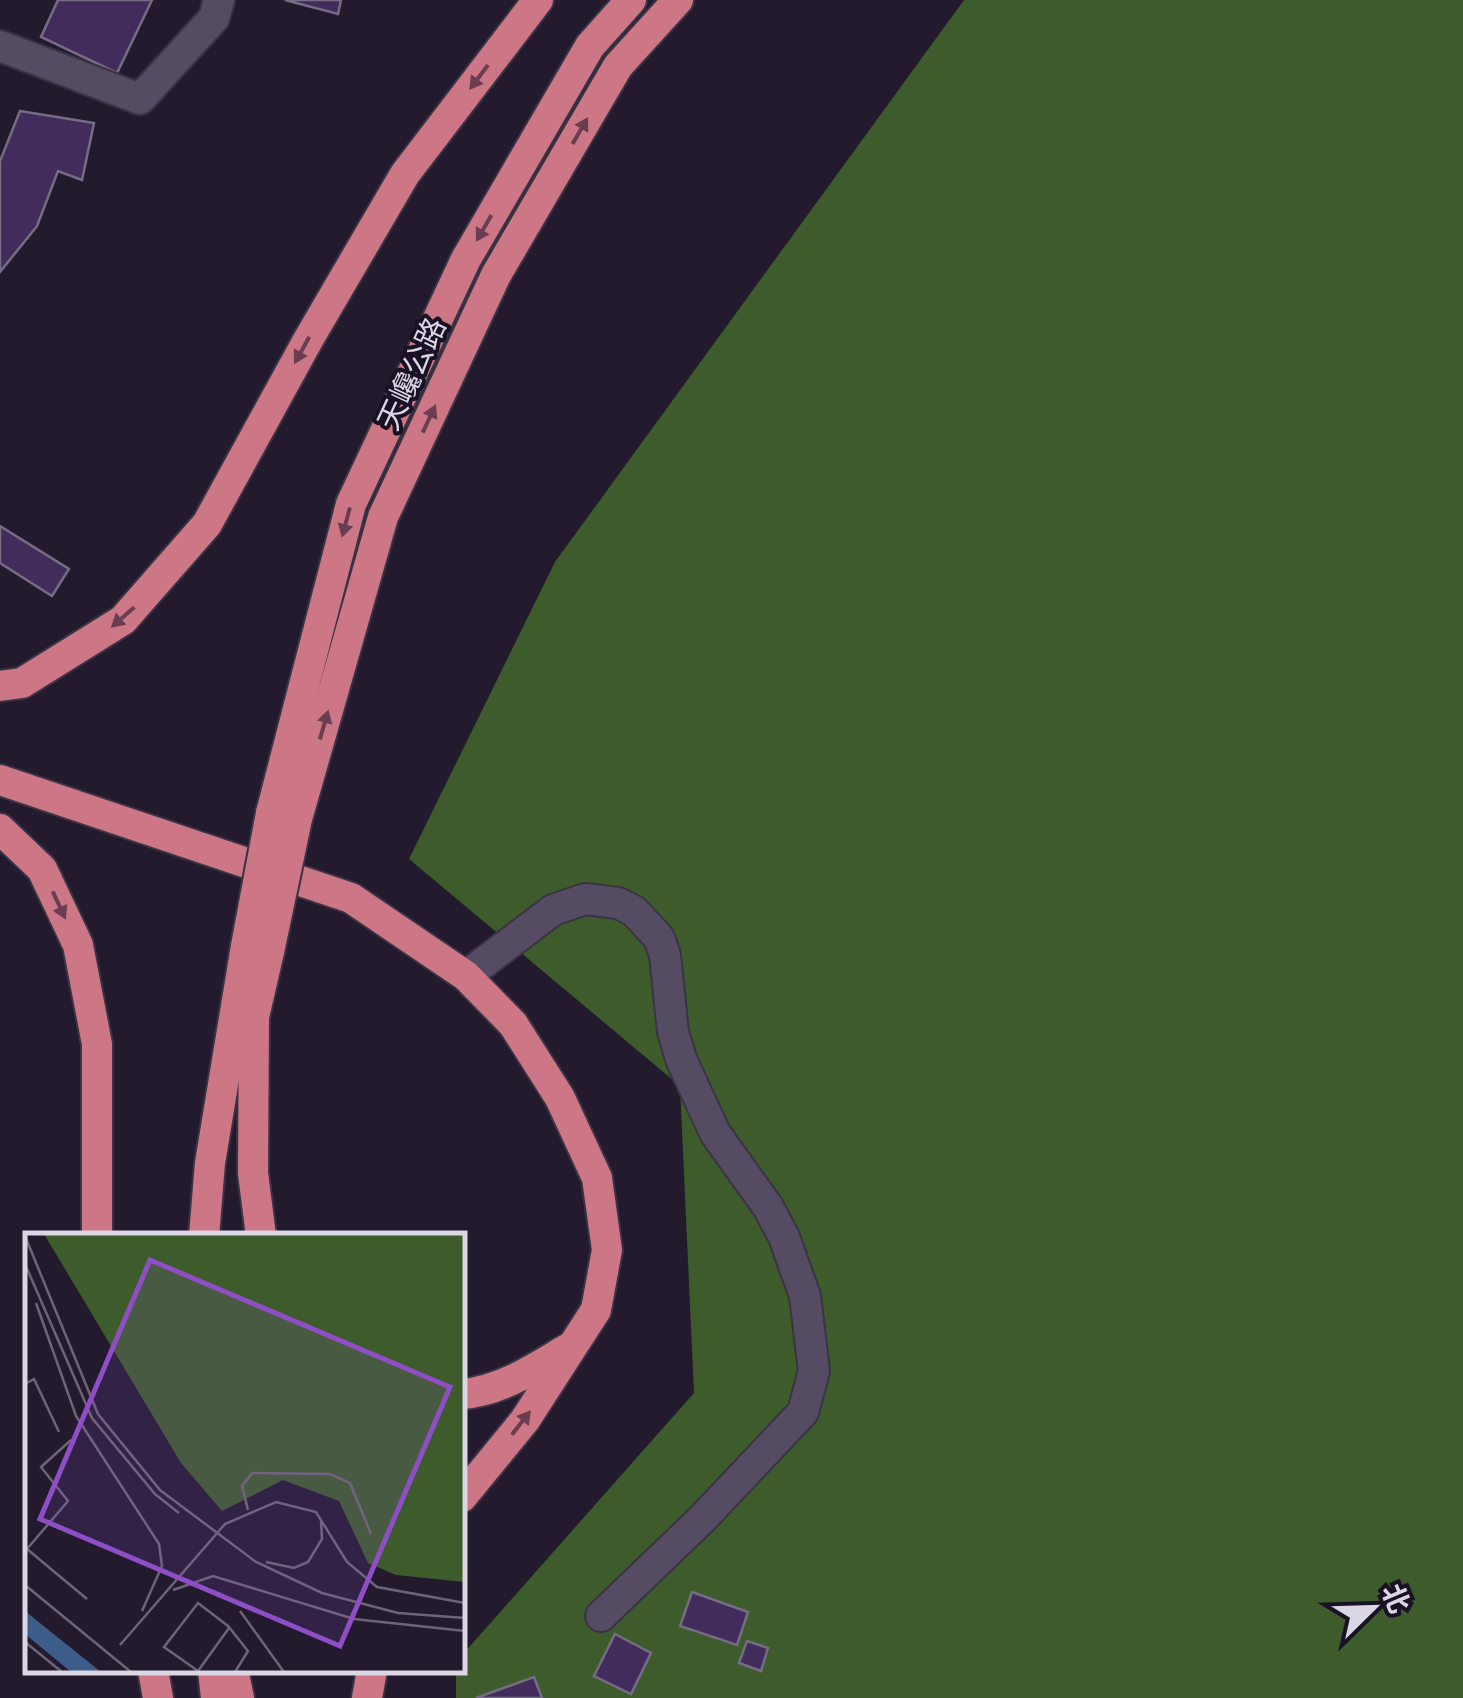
<svg xmlns="http://www.w3.org/2000/svg" width="1463" height="1698" font-family="'Source Sans 3','Noto Sans SC',sans-serif">
<style>
.forest{fill:#3e5c2b}
.building{fill:#422c5c;stroke:#766c84;stroke-width:2.5}
.lines{fill:none;stroke-linecap:round;stroke-linejoin:round}
.minor-casing{stroke:#3a3343;stroke-width:34}
.highway-casing{stroke:#3a3343;stroke-width:34}
.minor{stroke:#554b62;stroke-width:30}
.highway{stroke:#cd7686;stroke-width:30}
.highway-bridge-casing{stroke:#3a3343;stroke-width:34;stroke-linecap:butt}
.highway-bridge{stroke:#cd7686;stroke-width:30}
.oneway{fill:#6a3e50}
.labels{text-anchor:middle;stroke-width:8;stroke-linejoin:round;paint-order:stroke}
.street-label{font-size:30px;fill:#dbd6e3;stroke:#191124}
.inset-road{fill:none;stroke:#6d6576;stroke-width:2.5}
.view{fill:#8e4ec6;fill-opacity:0.15;stroke:#8e4ec6;stroke-width:5}
.inset-edge{fill:none;stroke:#dbd6e3;stroke-width:5}
</style>
<rect width="100%" height="100%" fill="#231a2e"/>
<!-- forest -->
<path class="forest" d="M964,0h499v1698h-1007v-27l6,-1 1,-16 231,-261 -14,-307 -271,-227 146,-297z"/>
<!-- building -->
<g class="building">
<path d="M58,0h94l-35,73 -76,-36z"/>
<path d="M285,0h56l-3,14z"/>
<path d="M20,111l74,12 -12,57 -24,-9 -21,55 -37,46v-111z"/>
<path d="M0,526l69,43 -17,27 -52,-33z"/>
<path d="M692,1592l56,20 -11,33 -57,-19z"/>
<path d="M615,1634l36,19 -20,41 -37,-18z"/>
<path d="M747,1641l21,7 -7,23 -22,-8z"/>
<path d="M534,1677l8,21h-66z"/>
</g>
<g class="lines">
<!-- minor casing -->
<g class="minor-casing">
<g id="minor">
<path d="M0,46l140,53 74,-81 5,-18"/>
<path d="M466,976l87,-66 32,-11 33,4 16,8 25,27 6,17 8,77 8,27 34,74 53,74 16,30 21,59 9,75 -11,41 -100,106 -102,98"/>
</g>
</g>
<!-- highway casing -->
<g class="highway-casing">
<g id="highway">
<path d="M0,686l22,-3 101,-63 84,-96 101,-184 97,-166 133,-174"/>
<path d="M0,780l351,118 115,78 47,48 47,74 37,80 10,72 -11,60 -71,110 -63,77"/>
<path d="M271,813l80,-309 115,-245 124,-213 41,-46"/>
<path d="M297,819l86,-302 113,-242 122,-209 60,-66"/>
<path d="M0,829l42,40 36,76 19,99v192"/>
<path d="M254,1017l-1,156 8,63"/>
<path d="M251,1030l18,-78"/>
<path d="M204,1236l6,-73 36,-217"/>
<path d="M462,1394c39,-3 73,-26 105,-45"/>
<path d="M153,1670l5,28"/>
<path d="M213,1670l3,28"/>
<path d="M233,1670l6,28"/>
<path d="M367,1698l5,-28"/>
</g>
</g>
<!-- minor -->
<use href="#minor" class="minor"/>
<!-- highway -->
<use href="#highway" class="highway"/>
<!-- highway-bridge casing -->
<g class="highway-bridge-casing">
<g id="highway-bridge">
<path d="M246,946l25,-133"/>
<path d="M269,952l28,-133"/>
</g>
</g>
<!-- highway-bridge -->
<use href="#highway-bridge" class="highway-bridge"/>
</g>
<!-- one-way arrows -->
<defs><path id="oneway-solid" d="M-6-.8H1V-3.2L6.5 0L1 3.2V.8H-6Z" transform="scale(2.5)"/></defs>
<g class="oneway">
<use href="#oneway-solid" transform="translate(479 77) rotate(127)"/>
<use href="#oneway-solid" transform="translate(580 131) rotate(-60)"/>
<use href="#oneway-solid" transform="translate(484 228) rotate(120)"/>
<use href="#oneway-solid" transform="translate(302 350) rotate(119)"/>
<use href="#oneway-solid" transform="translate(429 419) rotate(-65)"/>
<use href="#oneway-solid" transform="translate(346 522) rotate(105)"/>
<use href="#oneway-solid" transform="translate(123 617) rotate(139)"/>
<use href="#oneway-solid" transform="translate(324 725) rotate(-74)"/>
<use href="#oneway-solid" transform="translate(59 905) rotate(65)"/>
<use href="#oneway-solid" transform="translate(521 1423) rotate(-52)"/>
</g>
<g class="labels">
<!-- street labels -->
<g class="street-label">
<text transform="translate(412 374) rotate(-65)" y="10">天巉公路</text>
</g>
</g>
<!-- overview -->
<g transform="translate(25 1233)">
<rect width="440" height="440" fill="#231a2e"/>
<path d="M19,1h421v348l-69,-7 -28,-12 -29,-62 -56,-21 -61,31 -41,-48z" fill="#3e5c2b"/>
<path d="M0,378l76,61h-30l-46,-38z" fill="#3c5c89"/>
<path class="inset-road" d="M0,3l73,178 62,76 96,72 66,31 76,20 67,5M0,31l67,154 63,76 24,19M11,70l40,113 83,128 3,22 -20,45M0,151l9,-5 25,53M46,207l-30,27 27,34 -41,48 60,50M223,277l-6,-24 10,-13 78,1 20,9 21,51M241,329l28,6 14,-6 14,-23 -1,-18M0,352l106,87M148,357l40,-14 141,43 111,12M215,378l44,61M204,395l-31,43 -34,-24 34,-44 30,23 20,25 -13,21M0,409l37,30M95,412l105,-121 51,-22 40,10 31,50 30,25 88,16"/>
<path class="view" d="M125,27l300,127 -110,259 -300,-127z"/>
<rect width="440" height="440" class="inset-edge"/>
</g>
<!-- north arrow -->
<g transform="translate(1373 1608) rotate(67)" stroke="#191124" stroke-width="8" paint-order="stroke">
<path d="M0-8L18 38L0 25L-18 38Z" fill="#dbd6e3"/>
<text y="-15" font-size="28" font-weight="bold" text-anchor="middle" fill="#dbd6e3">北</text>
</g>
</svg>
